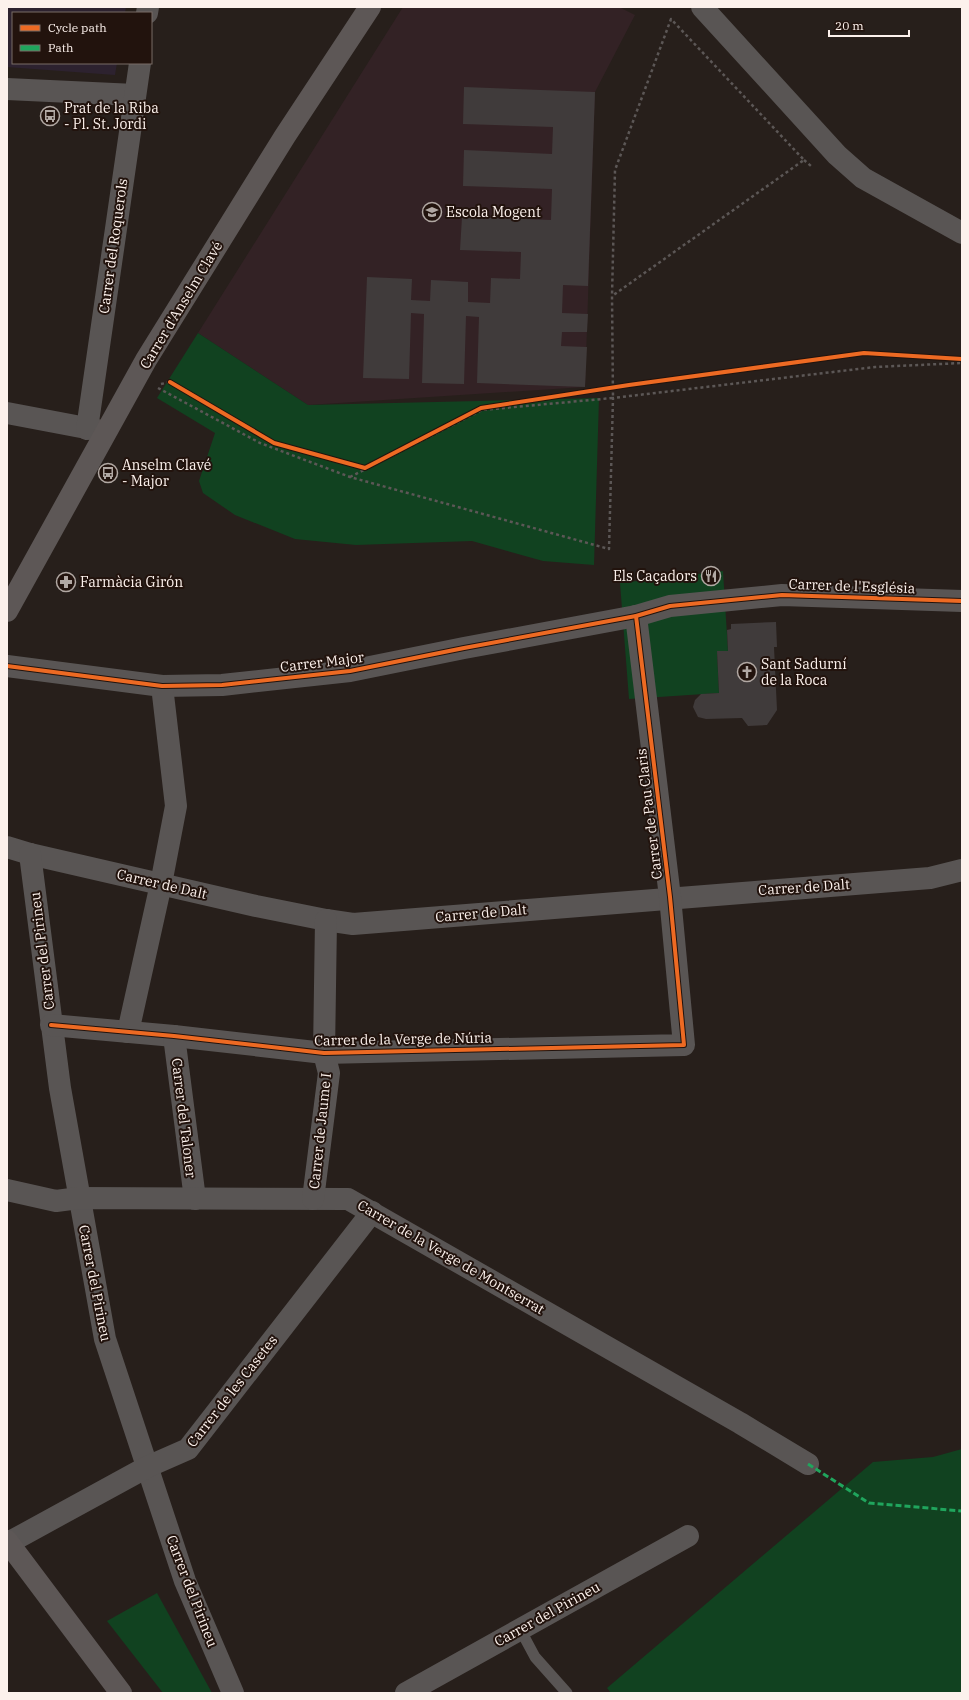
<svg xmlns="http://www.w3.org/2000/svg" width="969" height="1700" font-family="'IBM Plex Serif',serif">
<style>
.industrial{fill:#2d222f}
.education{fill:#332225}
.green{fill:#114220}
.building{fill:#403b3b}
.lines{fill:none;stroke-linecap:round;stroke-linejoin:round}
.path{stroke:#5c5756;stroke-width:2.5;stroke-dasharray:3 3;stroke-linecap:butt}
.lane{stroke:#595554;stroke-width:11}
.street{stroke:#595554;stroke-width:22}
.secondary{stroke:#5d5756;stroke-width:22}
.quiet{stroke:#20a55d;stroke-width:3;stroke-dasharray:6 3;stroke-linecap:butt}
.cycleway-casing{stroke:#22130d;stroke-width:6}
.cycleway{stroke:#ed6a23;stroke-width:4}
.labels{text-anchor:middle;stroke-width:4;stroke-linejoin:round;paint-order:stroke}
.poi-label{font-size:14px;fill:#fcf1ec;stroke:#22130d;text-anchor:start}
.street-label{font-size:14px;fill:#fcf1ec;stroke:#22130d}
</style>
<rect width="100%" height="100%" fill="#271f1b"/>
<!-- industrial -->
<path class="industrial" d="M7,7h119l-1,6h-112v50h104l-2,12 -108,-8z"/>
<!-- education -->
<path class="education" d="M403,7h216l16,8 -40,77 -10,295 -277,18 -110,-72z"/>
<!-- green -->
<g class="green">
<path d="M198,333l110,72 291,-7 -5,167 -51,-4 -71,-20 -116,4 -61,-6 -60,-24 -32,-22 -4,-12 16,-48 -58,-35z"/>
<path d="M723,571l5,80h-11l2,42 -90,6 -9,-116z"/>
<path d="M962,1449v244h-351l-4,-5 266,-226 60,-5z"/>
<path d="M157,1593l55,100h-49l-56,-72z"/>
</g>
<!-- building -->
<g class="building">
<path d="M464,87l131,5 -7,194 -25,-1 -1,28 26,1 -1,18h-25l-1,14 26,1 -2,40 -108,-4 2,-66 -13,-1 -2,68 -42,-1 2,-69 -13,-1 -2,66 -46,-1 4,-101 45,2 -1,21 19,1 1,-21 37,2v20l22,1 1,-25 29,1 1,-27 -61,-2 2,-33 89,3 1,-31 -89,-3 1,-36 88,4 1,-27 -90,-3z"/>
<path d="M776,622l1,25h-3l3,63 -10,15 -19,1 -6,-8 -36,1 -8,-2 -5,-10 2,-7 6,-6 18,-1 -2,-42h11l-1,-21 4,-1v-5z"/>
</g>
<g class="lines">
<!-- path -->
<g class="path">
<path d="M804,160l7,6"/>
<path d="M161,384l9,-2"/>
<path d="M158,388l102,55 90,34 259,72 4,-151 262,-31 87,-4"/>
<path d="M350,477l132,-67 131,-12 -1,-102 3,-126 56,-151 133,141 -192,136"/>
</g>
<!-- lane -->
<path class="lane" d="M520,1629l15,28 32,36"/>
<!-- street -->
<g class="street">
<path d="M702,7l135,148 26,23 99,55"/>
<path d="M147,13l1,-6"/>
<path d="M7,89l128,6"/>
<path d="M7,413l95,18"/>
<path d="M87,429l53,-366"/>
<path d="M7,666l155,20 60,-1 128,-14 114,-23 172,-32 34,-10 112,-11 180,6"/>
<path d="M7,847l23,7 226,52 70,14 27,4 577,-46 32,-8"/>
<path d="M30,854l30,234 45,251 80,242 48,112"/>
<path d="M51,1025l123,11 150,17 360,-8 -14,-148 -34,-281"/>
<path d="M128,1032l33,-148 15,-78 -14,-120"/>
<path d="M174,1036l21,163"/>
<path d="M7,1190l49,11 23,-3 269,1 392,224 68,41"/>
<path d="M313,1199l16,-126 -5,-20 2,-133"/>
<path d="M8,1543l139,-76 41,-18 184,-237"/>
<path d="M406,1693l282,-157"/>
</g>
<!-- secondary -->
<g class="secondary">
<path d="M7,611l139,-251 139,-224 85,-129"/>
<path d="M7,1541l114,152"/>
</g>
<!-- quiet -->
<path class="quiet" d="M808,1464l61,39 93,8"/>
<!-- cycleway casing -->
<g class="cycleway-casing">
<g id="cycleway">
<path d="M170,382l104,61 91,25 116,-60 148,-23 235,-32 98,6"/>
<path d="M7,666l155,20 60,-1 128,-14 114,-23 172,-32 34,-10 112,-11 180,6"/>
<path d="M51,1025l123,11 150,17 360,-8 -14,-148 -34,-281"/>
</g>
</g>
<!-- cycleway -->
<use href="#cycleway" class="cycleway"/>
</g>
<!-- icons -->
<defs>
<g id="bus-ring" transform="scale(1)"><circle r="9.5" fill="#22130d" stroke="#b1a8a3" stroke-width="1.5"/><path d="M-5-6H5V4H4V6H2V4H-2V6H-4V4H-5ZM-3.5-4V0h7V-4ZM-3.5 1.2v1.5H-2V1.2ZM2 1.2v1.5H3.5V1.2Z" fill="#b1a8a3"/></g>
<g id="school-ring" transform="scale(1)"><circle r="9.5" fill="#22130d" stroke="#b1a8a3" stroke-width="1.5"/><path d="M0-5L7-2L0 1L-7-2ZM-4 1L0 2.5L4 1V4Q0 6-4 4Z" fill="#b1a8a3"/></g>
<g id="restaurant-ring" transform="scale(1)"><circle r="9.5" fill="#22130d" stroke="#b1a8a3" stroke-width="1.5"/><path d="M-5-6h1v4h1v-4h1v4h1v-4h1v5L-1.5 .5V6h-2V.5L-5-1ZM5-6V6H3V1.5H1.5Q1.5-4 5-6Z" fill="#b1a8a3"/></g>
<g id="pharmacy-ring" transform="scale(1)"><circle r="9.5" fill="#22130d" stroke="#b1a8a3" stroke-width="1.5"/><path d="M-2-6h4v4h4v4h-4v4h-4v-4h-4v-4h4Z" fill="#b1a8a3"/></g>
<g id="church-ring" transform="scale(1)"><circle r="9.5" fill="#22130d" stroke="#b1a8a3" stroke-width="1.5"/><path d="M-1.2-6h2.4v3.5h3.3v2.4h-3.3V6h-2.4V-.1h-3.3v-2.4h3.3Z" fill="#b1a8a3"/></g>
</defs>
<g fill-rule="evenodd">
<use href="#bus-ring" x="50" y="116"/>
<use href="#school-ring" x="432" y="212"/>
<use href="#bus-ring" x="108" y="473"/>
<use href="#restaurant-ring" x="711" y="576"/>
<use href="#pharmacy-ring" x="66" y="582"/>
<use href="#church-ring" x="747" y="672"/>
</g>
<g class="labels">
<!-- poi labels -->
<g class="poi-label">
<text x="64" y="113">Prat de la Riba<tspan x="64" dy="16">- Pl. St. Jordi</tspan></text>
<text x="446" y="217">Escola Mogent</text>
<text x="122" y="470">Anselm Clavé<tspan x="122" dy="16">- Major</tspan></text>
<text x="697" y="581" text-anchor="end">Els Caçadors</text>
<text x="80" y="587">Farmàcia Girón</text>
<text x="761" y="669">Sant Sadurní<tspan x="761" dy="16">de la Roca</tspan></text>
</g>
<!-- street labels -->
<g class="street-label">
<text transform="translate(113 246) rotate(-82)" y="5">Carrer del Roquerols</text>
<text transform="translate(181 305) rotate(-59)" y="5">Carrer d'Anselm Clavé</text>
<text transform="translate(852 586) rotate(2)" y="5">Carrer de l'Església</text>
<text transform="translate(322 662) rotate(-7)" y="5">Carrer Major</text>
<text transform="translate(649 814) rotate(-97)" y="5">Carrer de Pau Claris</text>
<text transform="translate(162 884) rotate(13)" y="5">Carrer de Dalt</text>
<text transform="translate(804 887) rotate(-4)" y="5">Carrer de Dalt</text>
<text transform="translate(481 913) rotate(-5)" y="5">Carrer de Dalt</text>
<text transform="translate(42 951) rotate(-97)" y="5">Carrer del Pirineu</text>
<text transform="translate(403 1039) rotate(-1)" y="5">Carrer de la Verge de Núria</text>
<text transform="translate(184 1118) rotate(83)" y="5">Carrer del Taloner</text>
<text transform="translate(320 1131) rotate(-84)" y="5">Carrer de Jaume I</text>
<text transform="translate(451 1257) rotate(30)" y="5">Carrer de la Verge de Montserrat</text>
<text transform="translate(95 1283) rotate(79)" y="5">Carrer del Pirineu</text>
<text transform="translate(232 1391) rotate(-52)" y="5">Carrer de les Casetes</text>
<text transform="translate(192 1591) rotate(69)" y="5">Carrer del Pirineu</text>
<text transform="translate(547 1614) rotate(-29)" y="5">Carrer del Pirineu</text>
</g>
</g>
<!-- border -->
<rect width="969" height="1700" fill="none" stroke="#fcf1ec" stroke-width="16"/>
<!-- legend -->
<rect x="12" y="12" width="140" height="52" fill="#22130d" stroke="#796c66"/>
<rect x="20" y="25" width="20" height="6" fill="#ed6a23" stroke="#796c66"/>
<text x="48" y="32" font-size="12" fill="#fcf1ec">Cycle path</text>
<rect x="20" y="45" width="20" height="6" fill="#20a55d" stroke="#796c66"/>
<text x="48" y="52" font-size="12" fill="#fcf1ec">Path</text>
<!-- scale -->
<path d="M829 30v6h80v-6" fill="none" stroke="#fcf1ec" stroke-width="2"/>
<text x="835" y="30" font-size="12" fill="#fcf1ec" stroke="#22130d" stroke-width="3" paint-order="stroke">20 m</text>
</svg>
